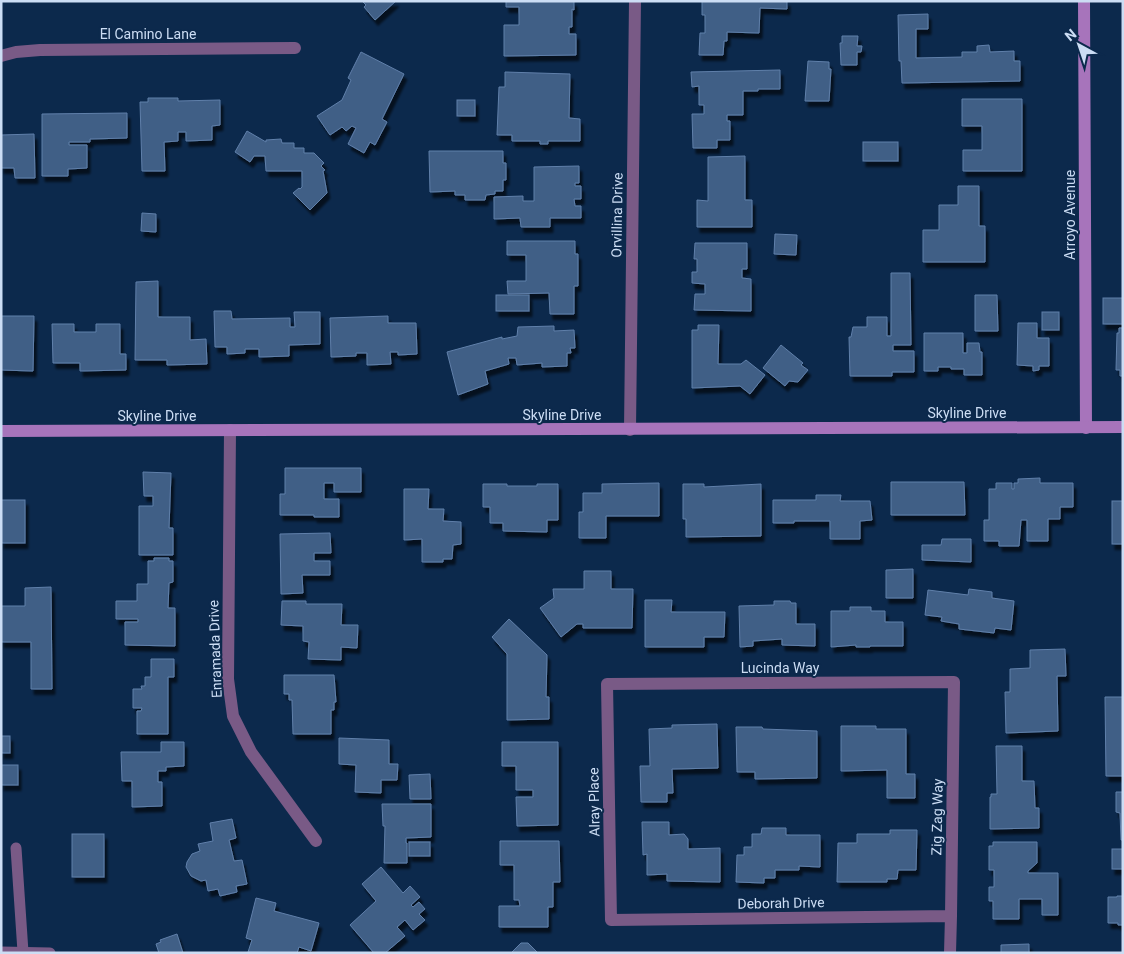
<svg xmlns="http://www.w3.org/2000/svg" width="1124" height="954" font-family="Roboto,sans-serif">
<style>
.building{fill:#405e86;stroke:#6080aa;filter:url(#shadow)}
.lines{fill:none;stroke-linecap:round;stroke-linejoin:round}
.lane{stroke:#795a86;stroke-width:11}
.street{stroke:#795a86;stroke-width:12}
.secondary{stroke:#a774bb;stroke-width:12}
.labels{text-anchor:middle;stroke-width:4;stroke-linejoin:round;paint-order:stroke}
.street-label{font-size:14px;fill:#ccddf4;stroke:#0c294c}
</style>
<defs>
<filter id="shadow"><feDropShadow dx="3" dy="5.5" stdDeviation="1" flood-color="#0009"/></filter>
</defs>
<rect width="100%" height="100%" fill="#0c294c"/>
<!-- building -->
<g class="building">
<path d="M362,1h34l-21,19 -11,-13 2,-2z"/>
<path d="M506,1h68v9l-2,-1v18h-3v7h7v21l-72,1v-31h15v-18h-13z"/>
<path d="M702,1h85v8l-27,-1 -1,25 -32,-1v9h-3l-1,14h-24l1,-22h5v-18h-3z"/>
<path d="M928,14v15h-12v29l46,-1v-5h15v-6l12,-1 1,7 24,-1v10h6v20l-118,2 -1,-22h-2l-1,-46z"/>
<path d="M842,36h16l-1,10h5l-1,6h-4v13h-16l-1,-22h2z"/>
<path d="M361,52l43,22 -22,45 5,3 -12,23 -5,-3 -6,11 -16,-9 8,-16 -4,-2 -6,5 -4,-4 -12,8 -13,-19 25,-16 9,-20 -3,-2z"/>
<path d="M808,61l21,1v7h2l-2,32h-24z"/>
<path d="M780,70v19h-22v2h-15v24h-16v6h3v19h-13v8h-24l-1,-34h12v-9h-5v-19l-7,1 -1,-15z"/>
<path d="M505,72l65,2 -1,44 11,1v22h-32v3h-8v-3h-28v-6h-15l2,-48h6z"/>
<path d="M148,98h30v3l42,-1v25l-8,1v14l-26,1v-9h-8v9l-14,1 1,29h-23l-2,-69h8z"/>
<path d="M962,99h60v72h-59v-21h19v-24h-20z"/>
<rect x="457" y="100" width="18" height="16"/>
<path d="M127,113v25l-37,1v3h-21v3h18v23l-19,1v7h-26v-62z"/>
<path d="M247,131l19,11v-2l15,-1 1,4h12v5h10v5h10l10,10 -3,3 4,4 -2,1 4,22 -17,17 -17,-17 6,-5 1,1 2,-2v-16h-36l-1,-15h-11l-4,6 -15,-10z"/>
<path d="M34,134l1,44h-20l-1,-10h-13v-33z"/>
<rect x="863" y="142" width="35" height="19"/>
<path d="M429,151h74v12h3v17h-3v11h-8v3l-9,1 -1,5h-20v-5h-10v-4l-25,1z"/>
<path d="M745,156v44h7v27h-55v-27l11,1v-44z"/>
<path d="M579,166v17h-4v3h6v13h-7l1,7h6v12h-31v9h-29l-1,-9 -26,1v-22l29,-1v5h11v-34z"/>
<path d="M958,186h21v40h6v36h-62v-32h16v-25h19z"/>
<path d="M142,213l14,1v18l-15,-1z"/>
<path d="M775,234l22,1 -1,20 -22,-1z"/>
<path d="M507,241h68v13h3v32h-4v28h-24l-1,-21 -41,1 -1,-13h19v-26h-19z"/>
<path d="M695,243h52v26h-5v9l9,1v32l-57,-1 1,-16h10v-10l-13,-1v-11h5v-13h-3z"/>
<path d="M891,273h19l1,72h-18v6h21v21h-22v4h-42l-1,-39h2l2,-10h14v-10h20v19h4z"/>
<path d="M158,281v36h32v23l16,-1 1,25 -40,1v-5h-32l1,-78z"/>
<rect x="496" y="295" width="33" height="16"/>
<path d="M975,295h22l1,36h-23z"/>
<rect x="1103" y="298" width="20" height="26"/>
<path d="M214,311h17l1,8 58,-1v9h5l-1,-15h26v32l-31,1v11l-30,1v-8h-14v4l-18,1v-7h-12z"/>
<rect x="1042" y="312" width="17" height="18"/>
<path d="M1,316h33l-1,55 -32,-1z"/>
<path d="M388,316v7h28l1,31 -19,1v-3h-8l1,12 -24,1v-12h-11v3l-25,1 -1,-39z"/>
<path d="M1018,323h19v15h12v28h-10v4l-6,1v-5l-16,-1z"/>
<path d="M52,324h22v8h22v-8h24v30h6v16l-46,1v-8h-27z"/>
<path d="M698,325h21l-1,39h23l5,-4 19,15 -15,19 -10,-8 -48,2v-58h6z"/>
<path d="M554,326v5l20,-1 1,18h-5l1,5h-4v13l-25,1v-4l-25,2 -1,-7h-8l1,6 -24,7 3,13 -30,11 -11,-43 55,-15v2l15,-3 1,-9z"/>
<path d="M1119,328h4v48h-3v-6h-4l1,-37h2z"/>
<path d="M924,333h39v20h4v-10h12l1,9h2v23h-18v-6h-13v-2h-13v4h-14z"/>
<path d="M781,345l22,18 -2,2 7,5 -10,12 -9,-1 -4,5 -22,-18z"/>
<path d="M285,468h76v24h-27v-9h-10v16h15v18h-25v-2h-34v-21h5z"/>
<path d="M143,472l28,1 -2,55h4v27h-34v-49h14v-10h-9z"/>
<path d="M1040,478v5h33v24h-13v12h-12v22h-21v-21h-6l-2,26h-20v-5h-15v-21h5v-31h7v-6h16v6h2v-6h4v-4z"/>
<path d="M891,482h73l1,33h-74z"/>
<path d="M659,483v33h-53v22h-27v-26h4v-19h19v-9z"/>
<path d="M483,484h24v2h30v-2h21v36h-11v12l-44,-1v-8h-13v-16h-7z"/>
<path d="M683,484h21v3l57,-3v52l-75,1v-18h-3z"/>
<path d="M404,489h25l-1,20h16l-1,12 18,1v22l-8,1 -1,14h-9v3h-21v-23l-18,1z"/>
<path d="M816,495h25l-1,6h30l2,19 -12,1v18h-30v-18h-36v2h-21v-23h43z"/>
<rect x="1" y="500" width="24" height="43"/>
<rect x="1112" y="501" width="11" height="43"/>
<path d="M330,533l1,20h-17v8h16v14h-28l1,18 -22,1 -1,-60z"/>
<path d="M942,539h29v23l-49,-2v-15h19z"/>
<path d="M154,558h15v3h4v21l-4,1 -1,25h7v38l-50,-1v-23h13v-3h-22v-18h21v-17h11v-23h6z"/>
<path d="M913,569v29h-27v-28z"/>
<path d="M584,571h27v18h22l-1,39h-49v-4h-6l-16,13 -21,-29 14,-10 -1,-9h31z"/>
<path d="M51,587l1,102h-21v-47h-30v-36h24v-18z"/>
<path d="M969,589l23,3v6l22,3 -3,29 -16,-2 -1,5 -35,-4v-5l-18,-3 1,-4 -17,-2 3,-25 40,5z"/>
<path d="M645,600h27l-1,12h54l-1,25h-20v10h-59z"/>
<path d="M282,601h24v3h36l-1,21h17l-1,23 -16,-1v13l-33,-1 1,-17 -6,-1v-15l-22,-1z"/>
<path d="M774,601h16l1,2h5v21h19v22l-33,-1v-6l-29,2v5l-13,1 -1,-41 35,-1z"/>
<path d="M850,607h21v4h14v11h18v24h-33v1h-14v-2l-25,2v-36h19z"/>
<path d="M509,619l38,36 -1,42h3v22l-42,1v-66l-15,-17z"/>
<path d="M1065,649l1,27h-9l1,55 -52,2 -1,-41h5v-23l20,-1v-18z"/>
<path d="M151,659h23v18h-6v57h-31v-23h4l1,-3h-9v-19h9l-1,-3h4v-9h6z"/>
<path d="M284,675h50l2,27h-2v8h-3v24h-38l-1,-34h-3v-6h-5z"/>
<path d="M1105,697h18v79h-17z"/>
<path d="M717,724l1,44 -46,1 1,24h-6v9h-26l-1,-36h10l-1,-37 23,-1v-3z"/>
<path d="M841,726h35v3h30v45h9v24h-28v-28l-46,1z"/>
<path d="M736,727h26l1,2 54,2v47l-62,1v-7h-18z"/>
<rect x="1" y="736" width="9" height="17"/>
<path d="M339,738l50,2v24h9l-1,16h-16v13l-26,-1 1,-27 -17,-1z"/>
<path d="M161,742h23v24l-18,1v4h-8v11h4v24l-30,1v-26h-10l-1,-29h40z"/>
<path d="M502,742h56v83l-41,1 -1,-29h17v-7h-17v-24h-14z"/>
<path d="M996,746h26v35h12l1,27h4v20l-49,1v-32h1v-3h6z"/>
<rect x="1" y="765" width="17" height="20"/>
<path d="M430,774l1,25h-21l-1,-24z"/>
<path d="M1116,792h7v48h-2l-1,-27 -4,-1z"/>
<path d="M382,804h49v33l-25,1v5h1v20h-23l1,-37h-2z"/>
<path d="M232,819l4,19 -7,2 5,21 8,-1 5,24 -11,2 1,6 -17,4 -2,-7 -10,2 -2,-11 -5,1 -10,-5 -5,-9 1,-5 5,-8 8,-3 -2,-7 15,-3 -3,-18z"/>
<path d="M642,822h27v13l15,-1 4,5v10l32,-1v34l-53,-1v-7l-20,1v-21l-4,1z"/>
<path d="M762,828h24v7h34v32l-21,-1v4h-24v8h-11v5l-28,-1 1,-27h7v-8h8v-13h9z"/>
<path d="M890,830h27l-1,40h-18l-1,9h-10v3h-50l1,-39h19v-9h33z"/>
<rect x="72" y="834" width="32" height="43"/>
<path d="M500,841h59l1,41h-7v25h-5v20h-49v-21h21l-1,-6h-5v-35h-14z"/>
<rect x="409" y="842" width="21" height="14"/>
<path d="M993,842h44v21l-9,8v2h30v42h-16v-16h-23v20h-26v-18h-4v-14h5v-17h-5v-24h4z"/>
<rect x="1112" y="849" width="11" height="20"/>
<path d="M381,867l22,26 7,-7 10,11 -9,8 2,2 6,-5 6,7 -6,5 6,6 -12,10 -8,-10 -8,7 8,9 -20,17h-11l-24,-28 26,-24 -14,-17z"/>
<path d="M1117,896h6v29h-5v-2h-10v-26h9z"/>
<path d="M256,898l20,5 -2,8 45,12 -8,28 -12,-4 -2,6 -49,-1 4,-12 -6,-2z"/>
<path d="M177,934l6,19h-24l-3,-9 5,-2 -1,-2z"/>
<path d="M521,943h7l10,10h-27z"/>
<path d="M1029,944v9h-28v-8z"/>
</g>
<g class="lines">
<!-- lane -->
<g class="lane">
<path d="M16,848l7,104"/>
<path d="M1,952l49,1"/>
</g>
<!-- street -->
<g class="street">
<path d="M1,56l15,-4 24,-2 255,-2"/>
<path d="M230,430l-2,249 5,37 18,36 65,89"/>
<path d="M630,430l5,-429"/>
<path d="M950,953l1,-37 3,-234 -347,2 4,236 340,-4"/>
</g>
<!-- secondary -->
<g class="secondary">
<path d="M1084,1l2,427"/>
<path d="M1,431l1122,-4"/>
</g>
</g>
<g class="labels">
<!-- street labels -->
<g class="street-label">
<text x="148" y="39">El Camino Lane</text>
<text transform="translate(617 215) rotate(-89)" y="5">Orvillina Drive</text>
<text transform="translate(1070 215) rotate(-90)" y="5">Arroyo Avenue</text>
<text x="967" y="418">Skyline Drive</text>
<text x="562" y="420">Skyline Drive</text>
<text x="157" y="421">Skyline Drive</text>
<text transform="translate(215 649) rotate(-92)" y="5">Enramada Drive</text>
<text x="780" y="673">Lucinda Way</text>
<text transform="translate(594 802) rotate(-91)" y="5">Alray Place</text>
<text transform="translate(937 817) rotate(-89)" y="5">Zig Zag Way</text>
<text transform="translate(781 903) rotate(-1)" y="5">Deborah Drive</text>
</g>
</g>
<!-- border -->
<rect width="1124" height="954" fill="none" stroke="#ccddf4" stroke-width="5"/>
<!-- north arrow -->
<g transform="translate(1079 45) rotate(320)" stroke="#0c294c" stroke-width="4" paint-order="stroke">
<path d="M0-4L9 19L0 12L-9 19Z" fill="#ccddf4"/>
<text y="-8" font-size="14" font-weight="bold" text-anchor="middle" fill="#ccddf4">N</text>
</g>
</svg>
